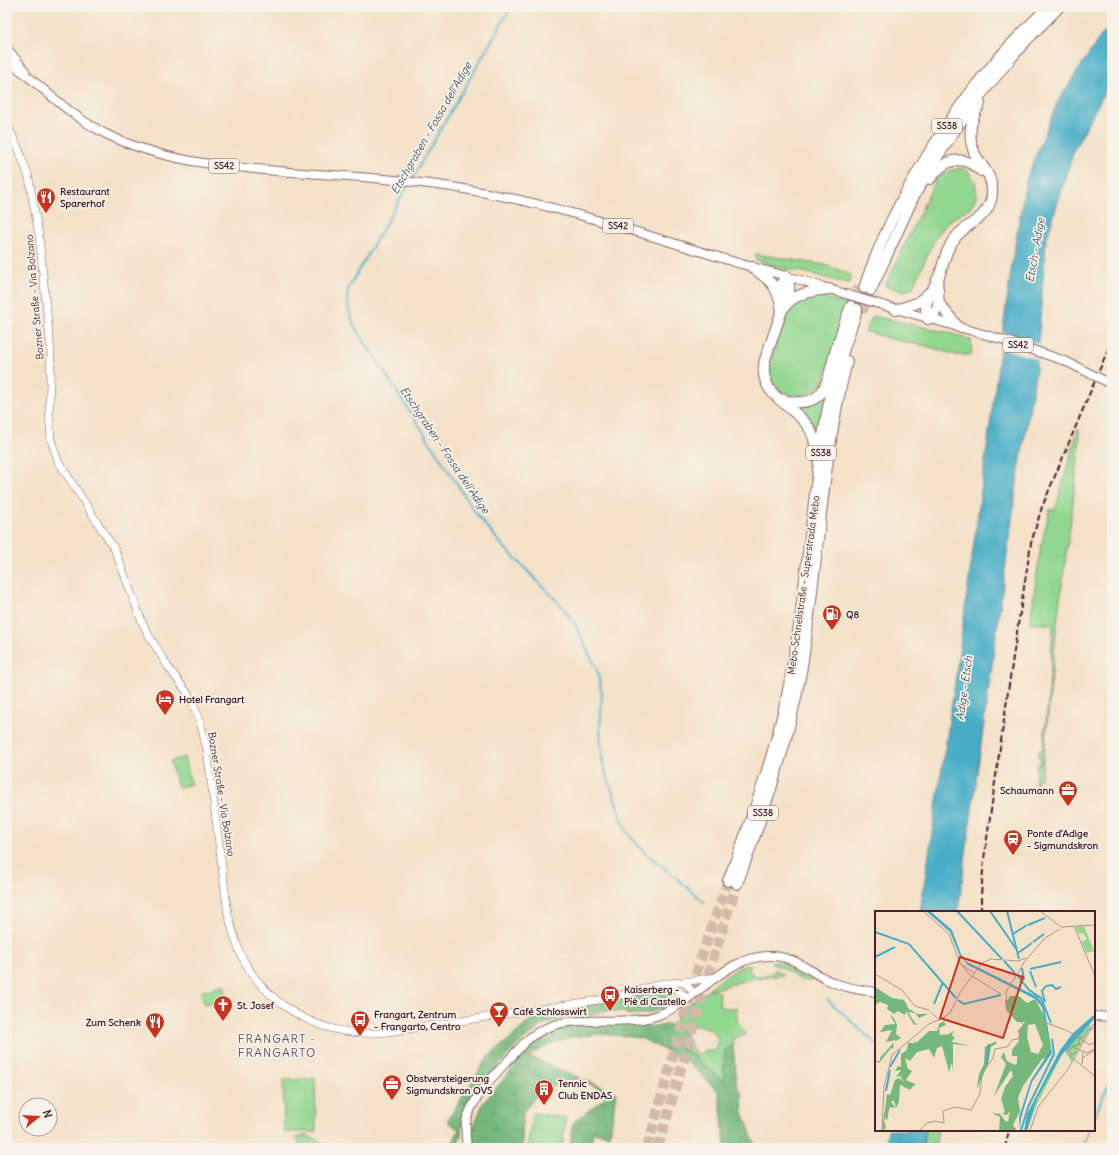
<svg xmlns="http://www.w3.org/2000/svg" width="1119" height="1155" font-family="Delius,sans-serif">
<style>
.green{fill:#92d790;stroke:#6e7b5e}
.forest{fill:url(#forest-crowns);stroke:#606c52}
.park{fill:url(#park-crowns);stroke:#6e7b5e}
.water{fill:#47adc6;stroke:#486678}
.pier{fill:#f4e1c7}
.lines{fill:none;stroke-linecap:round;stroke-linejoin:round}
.stream{stroke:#47adc6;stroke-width:2}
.highway-tunnel{stroke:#d2baa8;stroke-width:10;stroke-dasharray:10 5;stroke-linecap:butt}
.minor-casing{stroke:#866362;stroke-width:8}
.major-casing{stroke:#866362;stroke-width:10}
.highway-casing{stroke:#866362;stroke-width:12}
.minor{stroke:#fff;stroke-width:7}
.major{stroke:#fff;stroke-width:8}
.highway{stroke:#fff;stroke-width:10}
.rail{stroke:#4a1f2b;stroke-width:2;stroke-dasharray:6 3;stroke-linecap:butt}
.major-bridge-casing{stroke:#866362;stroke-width:10;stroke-linecap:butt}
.major-bridge{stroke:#fff;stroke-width:8}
.labels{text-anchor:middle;stroke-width:3.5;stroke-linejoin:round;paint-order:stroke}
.shield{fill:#f7f3e8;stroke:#7e5f64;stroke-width:1}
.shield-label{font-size:9px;font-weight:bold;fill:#4a1f2b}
.poi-label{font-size:10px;font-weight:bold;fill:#4a1f2b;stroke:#f7f3e8;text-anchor:start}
.street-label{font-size:10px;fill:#4a1f2b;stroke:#f7f3e8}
.water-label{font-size:11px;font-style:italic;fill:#495869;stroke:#f7f3e8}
.quarter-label{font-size:12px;letter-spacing:1px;fill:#724f69;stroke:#f7f3e8}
.inset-river{fill:none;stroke:#47adc6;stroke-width:2}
.inset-road{fill:none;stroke:#b09389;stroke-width:1}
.view{fill:#c8321e;fill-opacity:0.15;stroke:#c8321e;stroke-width:2}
.inset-edge{fill:none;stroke:#4a1f2b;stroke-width:2}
</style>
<defs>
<pattern id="forest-crowns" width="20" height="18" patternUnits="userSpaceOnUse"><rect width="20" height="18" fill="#75b87a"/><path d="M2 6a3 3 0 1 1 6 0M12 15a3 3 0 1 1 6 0" fill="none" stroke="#629564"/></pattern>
<pattern id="park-crowns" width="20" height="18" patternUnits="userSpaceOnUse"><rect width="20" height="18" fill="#92d790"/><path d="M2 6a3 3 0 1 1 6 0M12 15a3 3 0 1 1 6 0" fill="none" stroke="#7fb87c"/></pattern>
</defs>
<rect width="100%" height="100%" fill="#f7f3e8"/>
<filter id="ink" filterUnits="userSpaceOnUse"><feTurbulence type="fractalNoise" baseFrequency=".025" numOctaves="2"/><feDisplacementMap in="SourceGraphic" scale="8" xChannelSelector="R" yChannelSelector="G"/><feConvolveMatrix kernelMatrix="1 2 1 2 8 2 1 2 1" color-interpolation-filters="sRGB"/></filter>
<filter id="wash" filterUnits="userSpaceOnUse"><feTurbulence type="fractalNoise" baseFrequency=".012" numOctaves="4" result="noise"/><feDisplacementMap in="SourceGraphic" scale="16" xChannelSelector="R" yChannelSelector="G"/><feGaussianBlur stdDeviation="0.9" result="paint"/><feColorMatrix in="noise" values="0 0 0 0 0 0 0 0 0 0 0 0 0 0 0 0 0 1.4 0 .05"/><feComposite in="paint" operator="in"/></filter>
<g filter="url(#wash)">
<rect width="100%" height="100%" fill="#f4e1c7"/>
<!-- green -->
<g class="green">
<path d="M961,168l7,3 7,11 2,13 -6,12 -21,13 -14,17 -24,52 -9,2 -18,-5 51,-107 13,-8z"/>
<path d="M755,254l71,11 25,10 -1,8 -13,-2 -33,-9 -23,-4 -25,-8z"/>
<path d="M804,296h17l26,9 -25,81c-20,15 -50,14 -52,-17 0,-13 16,-57 24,-66 3,-3 7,-5 10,-7z"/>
<path d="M873,316l73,16 25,8 1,15h-16l-30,-9 -35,-7 -26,-8z"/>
<path d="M823,398l2,2 -7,36 -8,-16 -14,-12v-2z"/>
<path d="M1078,429l2,6c-5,63 -15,125 -23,188 -6,51 -9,103 -16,155h-3l-2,15h-2l3,-29h3l1,-6 -3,-1 1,-7h4l6,-59 4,-66 -23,-3 11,-76 9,-37 5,1z"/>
<path d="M184,757l7,27 -13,4 -8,-27z"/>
<path d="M772,961c17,1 31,9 46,18 -20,9 -31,-15 -46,-14z"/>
<path d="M749,964l1,10 3,-1 1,3 16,-1v-2h5v-4l9,6 -33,4 -37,10 -5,-1 28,-19z"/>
<path d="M224,985l5,16 -25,3 -3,-12z"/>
<path d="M710,989l10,4 -1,11 4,4h14v12l9,15 -13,3v8l-8,4 -2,31 -49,-41 3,-4 9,-1 9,18 5,1 4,-3h10l4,-12 -8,-10 -8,-3h-15l-11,-4 1,-10z"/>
<path d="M315,1079l1,53h-32l-1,-52z"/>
<path d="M533,1113l33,5 -4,30h-35z"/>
<path d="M925,1130h13l-3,18h-13z"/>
</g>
<!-- forest -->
<g class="forest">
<path d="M662,989l6,4 3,7c-12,14 -26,14 -43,15l-5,-3 -21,-1 -11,5 -26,3 -21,5 -28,22 -37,41 -17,38 -1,11 -6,12h-5l9,-18 -12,-9 40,-63 50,-43 10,-6 79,-10 20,-6z"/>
<path d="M621,1022l34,5 14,-3 18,6 -1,5 -9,1 -3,4 49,41 2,-31 8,-4 4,40 5,7 1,19 13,36h-33l2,-2 -6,-54 -28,-27 -25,-14 -25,-13 -40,-4 -29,3 -24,8 -20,11 88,37 -6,42 -17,-3 -3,16h-20l3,-25 33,-26 -8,-9 -18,-9 -15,3 -15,6 -13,7 -14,17 -1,32 1,4h-48l-3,-17 11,-28 32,-37 2,-9 18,-16 14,-10 15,-7z"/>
</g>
<!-- park -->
<path class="park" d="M306,1135l26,13h-30l-6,-10z"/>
<!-- water -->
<g class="water">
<path d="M1112,24v54l-38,72 -28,91 -10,129 -18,106 -60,436h-38l35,-230 57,-419 14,-83 32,-79 42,-64z"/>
<path d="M888,1130h37l-3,18h-37z"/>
</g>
<!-- pier -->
<path class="pier" d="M1001,332l39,12 -1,16 -40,-13z"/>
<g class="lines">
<!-- stream -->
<g class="stream">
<path d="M412,179l99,-172"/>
<path d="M408,185l-60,104c-2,14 1,24 6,36l123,190 26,31 55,56 16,20 23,48 5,24 -2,38 3,32 23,67 19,22 23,18 36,31"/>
<path d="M827,999l49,45"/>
<path d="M1094,1118l9,-22 9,-17"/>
<path d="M1082,1148l7,-18"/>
</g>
</g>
</g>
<g filter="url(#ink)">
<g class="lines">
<!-- highway-tunnel -->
<g class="highway-tunnel">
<path d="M851,305l8,-18"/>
<path d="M862,312l9,-22"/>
<path d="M647,1148l52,-184 29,-83"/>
<path d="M658,1148l56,-192 23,-72"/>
</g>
<!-- minor casing -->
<g class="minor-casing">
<g id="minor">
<path d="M7,124l12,26 10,28 10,58 12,115 -2,62 2,27 7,21 57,89 29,77 24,40 21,28 10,23 8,32 21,164c4,14 7,27 13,41 22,45 70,76 120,78 9,1 18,0 27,-1l211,-32 32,-7 27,-9 26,-2 32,-5"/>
<path d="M684,982l10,11"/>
<path d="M665,983l12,7 10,8"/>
</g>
</g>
<!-- major casing -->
<g class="major-casing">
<g id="major">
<path d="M7,48l18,23"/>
<path d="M7,60c34,25 61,55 99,74 57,28 121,33 184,38 60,4 121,8 180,18 92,16 179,46 268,73 17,5 34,9 51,14 17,4 33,10 50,15"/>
<path d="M882,305l122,35 61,21"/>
<path d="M1094,1016l18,1"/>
<path d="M467,1148c-1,-10 -3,-20 0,-30 9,-25 28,-44 46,-63 6,-6 12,-14 19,-19 9,-6 20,-11 30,-13 32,-6 69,3 99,-9 38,-15 63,-57 108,-58 25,-1 42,17 63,26 14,6 29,8 44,10"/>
</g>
</g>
<!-- highway casing -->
<g class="highway-casing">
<g id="highway">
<path d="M930,179c14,-20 32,-26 51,-8"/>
<path d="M752,267c20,15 25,18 30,43"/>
<path d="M937,279c1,17 6,30 -9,40 -1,-4 -2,-8 -2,-12 1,-11 8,-19 12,-28 6,-14 7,-30 18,-42 10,-13 28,-17 34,-34 4,-10 2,-23 -4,-32 -2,-4 -6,-8 -9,-13 -10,-18 -8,-37 3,-54"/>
<path d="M864,288c23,-70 64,-139 108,-198 23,-30 49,-57 76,-83"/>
<path d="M871,290l43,-94 24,-40 19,-29 21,-29 23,-28 23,-27 35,-36"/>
<path d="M779,295l1,-10 7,-9c4,10 2,19 -1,29"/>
<path d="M938,302l20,25"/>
<path d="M896,310l21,-7 13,-11"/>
<path d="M780,399c42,12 46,-10 54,-43 5,-17 10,-33 17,-50"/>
<path d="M815,456c6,-48 -56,-49 -51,-90 0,-7 4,-14 6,-21 4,-11 8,-23 12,-35 13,-18 27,-18 47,-21"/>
<path d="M728,881c23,-59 44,-119 58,-181 16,-76 22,-153 32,-230 4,-27 7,-54 14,-80 6,-27 17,-54 25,-81"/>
<path d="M737,884c26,-69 51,-139 64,-212 17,-103 20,-209 46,-311"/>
</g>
</g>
<!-- minor -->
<use href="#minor" class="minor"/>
<!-- major -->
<use href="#major" class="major"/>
<!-- highway -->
<use href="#highway" class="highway"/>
<!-- rail -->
<g class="rail">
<path d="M981,912v-17l3,-36 29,-202 18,-114 11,-36 70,-167"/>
<path d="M1005,1148l4,-18"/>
</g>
<!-- major-bridge casing -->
<g class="major-bridge-casing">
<g id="major-bridge">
<path d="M839,292l43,13"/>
<path d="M1065,361l44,22"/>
</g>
</g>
<!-- major-bridge -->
<use href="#major-bridge" class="major-bridge"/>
</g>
</g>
<!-- icons -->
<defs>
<g id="restaurant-pin" transform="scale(1)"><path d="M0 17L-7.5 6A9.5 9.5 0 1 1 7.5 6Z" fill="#c8321e" stroke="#f7f3e8"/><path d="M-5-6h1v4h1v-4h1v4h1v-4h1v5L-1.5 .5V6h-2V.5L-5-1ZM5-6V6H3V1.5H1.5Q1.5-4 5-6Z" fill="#fff"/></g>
<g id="fuel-pin" transform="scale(1)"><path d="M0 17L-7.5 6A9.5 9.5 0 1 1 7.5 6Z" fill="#c8321e" stroke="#f7f3e8"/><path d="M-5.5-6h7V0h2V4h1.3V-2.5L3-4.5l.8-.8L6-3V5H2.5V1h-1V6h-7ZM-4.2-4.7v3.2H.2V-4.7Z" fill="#fff"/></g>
<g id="hotel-pin" transform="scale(1)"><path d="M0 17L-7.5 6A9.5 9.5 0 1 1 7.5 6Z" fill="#c8321e" stroke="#f7f3e8"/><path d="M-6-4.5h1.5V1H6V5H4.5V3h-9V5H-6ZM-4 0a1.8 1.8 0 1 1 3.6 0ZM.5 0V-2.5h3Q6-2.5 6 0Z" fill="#fff"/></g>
<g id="office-pin" transform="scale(1)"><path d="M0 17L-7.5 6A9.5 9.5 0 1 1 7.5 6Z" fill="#c8321e" stroke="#f7f3e8"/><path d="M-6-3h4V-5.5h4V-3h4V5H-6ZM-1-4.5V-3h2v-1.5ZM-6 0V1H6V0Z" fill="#fff"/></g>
<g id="station-pin" transform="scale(1)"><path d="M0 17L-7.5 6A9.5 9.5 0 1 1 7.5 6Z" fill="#c8321e" stroke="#f7f3e8"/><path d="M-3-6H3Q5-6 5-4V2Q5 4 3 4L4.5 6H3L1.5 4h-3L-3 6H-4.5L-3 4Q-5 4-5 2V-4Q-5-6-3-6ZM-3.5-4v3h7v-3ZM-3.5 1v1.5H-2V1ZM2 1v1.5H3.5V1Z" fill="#fff"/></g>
<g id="bus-pin" transform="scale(1)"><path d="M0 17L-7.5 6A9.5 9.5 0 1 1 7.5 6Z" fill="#c8321e" stroke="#f7f3e8"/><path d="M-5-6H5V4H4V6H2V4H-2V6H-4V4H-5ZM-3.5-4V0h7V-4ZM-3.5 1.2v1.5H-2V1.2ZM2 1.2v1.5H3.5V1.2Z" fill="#fff"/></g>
<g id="church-pin" transform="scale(1)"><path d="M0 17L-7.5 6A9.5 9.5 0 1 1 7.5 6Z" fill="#c8321e" stroke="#f7f3e8"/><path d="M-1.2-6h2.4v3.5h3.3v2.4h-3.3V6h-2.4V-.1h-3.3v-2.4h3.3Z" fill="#fff"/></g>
<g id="bar-pin" transform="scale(1)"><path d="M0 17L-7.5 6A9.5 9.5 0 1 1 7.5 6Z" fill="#c8321e" stroke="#f7f3e8"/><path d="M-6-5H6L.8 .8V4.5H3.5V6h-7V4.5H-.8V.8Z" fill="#fff"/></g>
<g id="building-pin" transform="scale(1)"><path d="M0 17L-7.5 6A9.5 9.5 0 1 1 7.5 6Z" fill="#c8321e" stroke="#f7f3e8"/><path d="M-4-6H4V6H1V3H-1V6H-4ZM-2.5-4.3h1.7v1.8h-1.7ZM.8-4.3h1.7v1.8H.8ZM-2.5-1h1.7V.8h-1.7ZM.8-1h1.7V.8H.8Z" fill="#fff"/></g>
</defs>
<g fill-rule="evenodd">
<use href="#restaurant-pin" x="46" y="197"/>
<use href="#fuel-pin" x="832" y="614"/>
<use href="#hotel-pin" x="165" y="699"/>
<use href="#office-pin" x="1068" y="790"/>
<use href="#station-pin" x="1013" y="839"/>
<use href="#bus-pin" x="610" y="995"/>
<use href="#church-pin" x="223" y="1005"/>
<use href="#bar-pin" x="499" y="1011"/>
<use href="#bus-pin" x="360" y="1020"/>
<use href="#restaurant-pin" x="155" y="1022"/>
<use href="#office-pin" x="392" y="1084"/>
<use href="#building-pin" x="544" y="1089"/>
</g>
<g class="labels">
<!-- shield labels -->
<g class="shield">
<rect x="932" y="119" width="30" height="14" rx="3"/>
<rect x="209" y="159" width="30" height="14" rx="3"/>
<rect x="603" y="219" width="30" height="14" rx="3"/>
<rect x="1003" y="338" width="30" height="14" rx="3"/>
<rect x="806" y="446" width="30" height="14" rx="3"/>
<rect x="748" y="806" width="30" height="14" rx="3"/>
</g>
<g class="shield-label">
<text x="947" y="129">SS38</text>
<text x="224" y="169">SS42</text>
<text x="618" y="229">SS42</text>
<text x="1018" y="348">SS42</text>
<text x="821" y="456">SS38</text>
<text x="763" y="816">SS38</text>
</g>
<!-- poi labels -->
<g class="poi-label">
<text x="60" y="195">Restaurant<tspan x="60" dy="12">Sparerhof</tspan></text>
<text x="846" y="618">Q8</text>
<text x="179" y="703">Hotel Frangart</text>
<text x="1054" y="794" text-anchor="end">Schaumann</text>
<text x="1027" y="837">Ponte d'Adige<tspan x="1027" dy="12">- Sigmundskron</tspan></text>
<text x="624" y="993">Kaiserberg -<tspan x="624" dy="12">Piè di Castello</tspan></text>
<text x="237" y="1009">St. Josef</text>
<text x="513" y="1015">Café Schlosswirt</text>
<text x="374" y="1018">Frangart, Zentrum<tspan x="374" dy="12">- Frangarto, Centro</tspan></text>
<text x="141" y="1026" text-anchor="end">Zum Schenk</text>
<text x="406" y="1082">Obstversteigerung<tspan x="406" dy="12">Sigmundskron OVS</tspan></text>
<text x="558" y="1087">Tennic<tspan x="558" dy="12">Club ENDAS</tspan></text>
</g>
<!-- street labels -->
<g class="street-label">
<text transform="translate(34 297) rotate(-95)" y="4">Bozner Straße - Via Bolzano</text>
<text transform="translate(803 585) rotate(-82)" y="4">Mebo-Schnellstraße - Superstrada Mebo</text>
<text transform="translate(222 794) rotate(81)" y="4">Bozner Straße - Via Bolzano</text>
</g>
<!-- water labels -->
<g class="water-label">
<text transform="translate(431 128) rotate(-60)" y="4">Etschgraben - Fossa dell'Adige</text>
<text transform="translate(1035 250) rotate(-80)" y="4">Etsch - Adige</text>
<text transform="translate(445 450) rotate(56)" y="4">Etschgraben - Fossa dell'Adige</text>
<text transform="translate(964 688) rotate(-82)" y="4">Adige - Etsch</text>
</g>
<!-- quarter labels -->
<g class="quarter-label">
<text x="277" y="1043">FRANGART -<tspan x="277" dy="14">FRANGARTO</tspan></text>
</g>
</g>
<!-- overview -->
<g transform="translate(875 911)">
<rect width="220" height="220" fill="#f4e1c7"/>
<path d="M209,15l10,25 -7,2 -6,-11 6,-3 -4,-6 -4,1 -4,-7zM220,108l-6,6h3l-21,37 -5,-12 -4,5 -26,51 -9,25 10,-32 24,-43 14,-18z" fill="#92d790"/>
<path d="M0,76l17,11 12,2 5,9 8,5h11l-9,4 -4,-5 -7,-1 7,11 3,1 -4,1 -8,-14 -1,4 -7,-4 -4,3 -7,-5 1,-4 -8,-3 -5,3zM135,85h9l8,7 8,-4 10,18 6,31 -3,9 -6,2 -19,27 -5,12 2,13 -7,14 4,6h-18l1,-14 -8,-4 8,1 6,8 2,-1 2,-10 -3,4 -5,-1 3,-2 -4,-13 4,-12 8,-11 -2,-6 -17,26 12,-32 -5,-7 3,-5 3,9 8,4 2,-2v-7h-5v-6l7,-9v-8l-2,-1 8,-10h-8l-11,-12 -1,-11 2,2zM160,113l8,21 -5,9 -7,-2 -4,-15 1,-12zM15,104l4,3 3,7 -1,9 5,4 -7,4 -1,7 -2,-1 -12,15 -4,-2h5v-3l16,-18 -10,2 6,-12 -12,2 5,-7 10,-1zM69,110l2,4 -7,3 1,7 9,-1 4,-3 -1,5 3,1 -4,6 2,-1 18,4 -18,-2v29l-1,-11 -3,10 -7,-26 -5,2 -3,10 -5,-9 -12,3 -7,9 -5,-3 3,11 4,2 -6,9 9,4v3l-1,-2 -4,5 -10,-5 -1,17 -3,6 -2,-7h-3l4,7 -5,-1 -1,3 -2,11 -1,-3 -2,2 2,8 -4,3 5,-37 3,1 5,-15 4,-2 5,4 -4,-6 -4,1 5,-7 -6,1 3,-5 3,1v-13l6,-4 1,-7h7l-2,-5 3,5 13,-12h8l2,-7zM119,131l1,-1 2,2 -6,4 -3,17 -11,25 2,-15 5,-10 1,-17 3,-2 1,6v-6z" fill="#75b87a" fill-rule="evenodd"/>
<path d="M51,0h4l22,19 9,24 6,8 71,35 6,9 8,47 -20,29 -11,36 -1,13 -1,-14 12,-37 20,-31 -9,-42 -7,-8 -67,-34 -9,-11 -9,-22zM220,103v4l-34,38 -24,43 -10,32h-3l3,-17 33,-64 13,-17z" fill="#47adc6"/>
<path class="inset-river" d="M82,0l45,48M115,0l27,39M132,0l12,48M153,14l17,-7M0,21l34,12 47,54M138,23l14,-9M158,31l11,-8M143,42l14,-10M0,46l20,-10M129,50l11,12M147,57l2,12M155,58l31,-7M155,60l6,16M143,65l11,14 12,8 10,25M171,75l6,-1 4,4 5,-2M83,89l6,4 37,-9M170,91l-3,-11 4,-5M59,93l9,-22M201,122l10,-8M112,153l2,-20M15,156l10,-17M11,180l4,-21M146,220l7,-24 26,-53 -2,-15"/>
<path class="inset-road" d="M48,0l26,23 11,29 11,13M165,0l21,16 34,-2M199,15l21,50M87,54l12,8M0,63l27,16 13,16 14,4 11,11M97,65l29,18M68,107l7,-5 11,-22 21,-28 9,-4 27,2 8,-3M169,111l24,9 22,14 5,-3M204,126h5l5,-8h6M206,133l-12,3 -3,6 29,23M198,135l7,-2 -2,-6M202,141l-6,3 -3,-4 5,-4 14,6 7,-4M207,147l13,-8M207,153l1,-12M7,220l2,-44 8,-32 37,-31 16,-7M44,220l8,-8 8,-2 9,2 -1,-12 12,-4 16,3 9,-16 2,-20 11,-16 2,-9 12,-2 5,-7 6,-1 6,-14 -17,-15 -1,-18 19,-31 20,-23 15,-9M155,220l8,-24 30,-38 27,-47"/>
<path class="view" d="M85,46l63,20 -20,61 -63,-20z"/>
<rect width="220" height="220" class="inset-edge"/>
</g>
<!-- margin -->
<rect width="1119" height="1155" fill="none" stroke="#f7f3e8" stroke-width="24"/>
<!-- north arrow -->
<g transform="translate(38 1117) rotate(72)"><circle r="19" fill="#f7f3e8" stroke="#b29e9c"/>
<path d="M0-3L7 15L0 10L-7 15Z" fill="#c8321e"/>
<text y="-6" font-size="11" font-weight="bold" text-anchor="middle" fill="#4a1f2b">N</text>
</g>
</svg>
